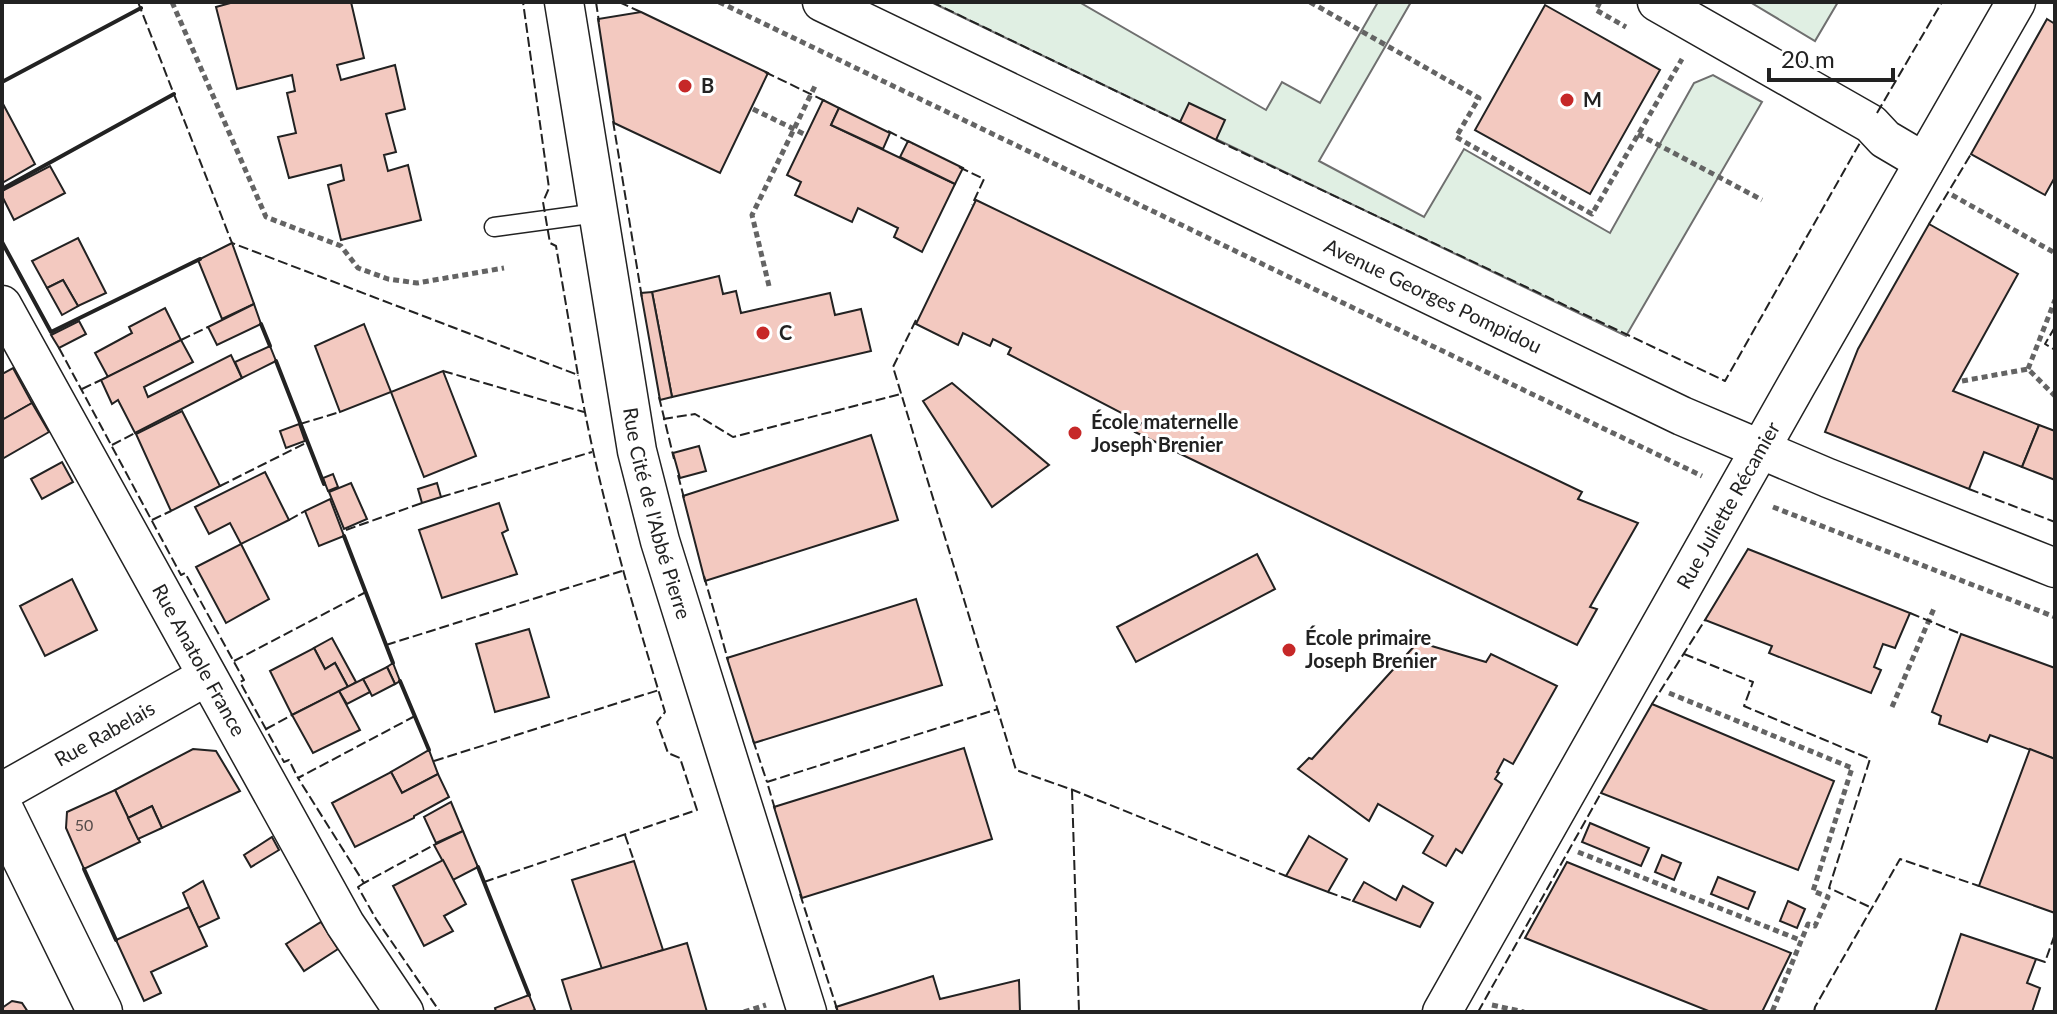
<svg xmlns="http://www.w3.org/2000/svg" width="2057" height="1014" font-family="Lato,sans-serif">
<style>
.green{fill:#e0efe3;stroke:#6f6f6f;stroke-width:2}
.building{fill:#f3c9c0;stroke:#222;stroke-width:2}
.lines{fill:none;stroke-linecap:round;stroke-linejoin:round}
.service-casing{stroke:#222;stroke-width:21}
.minor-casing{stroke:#222;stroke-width:41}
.primary-casing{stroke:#222;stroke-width:47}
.path{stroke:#646464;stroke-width:5;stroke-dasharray:6 4;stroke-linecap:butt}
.service{stroke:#fff;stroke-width:18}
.minor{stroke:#fff;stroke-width:38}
.primary{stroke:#fff;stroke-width:44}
.fence{stroke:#222;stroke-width:2;stroke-dasharray:10 4;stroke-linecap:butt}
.wall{stroke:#222;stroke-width:4}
.poi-dot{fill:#c62828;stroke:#fff;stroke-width:3}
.labels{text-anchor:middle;stroke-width:6;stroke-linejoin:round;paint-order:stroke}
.number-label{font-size:16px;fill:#564c4a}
.poi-label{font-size:20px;font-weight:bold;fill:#222;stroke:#fff;text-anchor:start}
.street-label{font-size:20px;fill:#222;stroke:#fff}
</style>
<rect width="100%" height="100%" fill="#fff"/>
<!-- green -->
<g class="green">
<path d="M931,2h148l187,108 16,-28 38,21 58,-101h33l-92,159 105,56 40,-68 146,84 84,-150 19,-8 49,27 -136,234z"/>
<path d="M1750,2h88l-23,39z"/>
</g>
<!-- building -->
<g class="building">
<path d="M234,2h117l13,56 -27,7 4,15 54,-15 10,44 -19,5 10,38 -12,3 4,16 20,-6 13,55 -80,20 -13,-55 16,-5 -3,-15 -52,13 -11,-41 18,-4 -9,-40 8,-2 -3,-16 -55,14 -21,-82z"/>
<path d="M1545,5l115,65 -70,124 -115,-64z"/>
<path d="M641,12l127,61 -48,100 -106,-50 -16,-104z"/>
<path d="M2047,19l8,5v153l-10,18 -74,-41z"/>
<path d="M823,100l16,8 -8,17 124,59 -33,68 -28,-15 4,-9 -40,-20 -6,14 -57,-27 6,-13 -14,-7z"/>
<path d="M2,102l33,62 -33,19z"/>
<path d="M1189,103l36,17 -9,20 -36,-18z"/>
<path d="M839,108l51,25 -7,16 -52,-24z"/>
<path d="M908,141l55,27 -8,16 -55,-27z"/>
<path d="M50,166l15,27 -51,27 -12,-24v-5z"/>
<path d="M976,200l606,292 -4,7 60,24 -48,84 7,2 -20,36 -442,-213 6,-9 -133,-69 3,-6 -18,-9 -3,7 -27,-13 -5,12 -42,-21z"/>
<path d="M1929,224l89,50 -65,117 86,34 -17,42 -38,-15 -15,37 -144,-57 33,-83z"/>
<path d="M78,238l28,55 -28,13 -15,-26 -16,8 -15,-27z"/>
<path d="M232,243l22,61 -32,15 -24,-59z"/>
<path d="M719,276l4,18 13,-3 5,22 89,-20 5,22 26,-6 10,42 -199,46 -20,-105z"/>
<path d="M63,280l15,26 -16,9 -15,-27z"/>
<path d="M652,292l20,105 -12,3 -19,-107z"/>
<path d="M254,304l7,20 -44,21 -9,-18z"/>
<path d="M165,308l16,32 -73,37 -13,-24 37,-20 -3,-6z"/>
<path d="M79,321l7,13 -27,14 -8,-13z"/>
<path d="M364,324l27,68 -51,20 -25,-66z"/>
<path d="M181,340l12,22 -49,25 4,10 83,-42 11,23 -107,55 -17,-33 -6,4 -11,-24z"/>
<path d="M270,346l6,15 -34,17 -7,-16z"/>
<path d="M13,368l19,35 -30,17v-46z"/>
<path d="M443,371l33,85 -52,21 -33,-85z"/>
<path d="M952,383l97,82 -57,42 -69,-106z"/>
<path d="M32,403l17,29 -47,27v-39z"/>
<path d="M182,411l38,75 -49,25 -35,-77z"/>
<path d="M299,424l6,17 -19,7 -6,-17z"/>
<path d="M2039,425l16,6v49l-33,-13z"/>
<path d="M871,435l27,85 -193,61 -22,-85z"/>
<path d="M699,446l7,25 -26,7 -7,-25z"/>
<path d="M62,462l11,20 -31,17 -11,-20z"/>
<path d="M265,472l24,48 -48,24 -11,-21 -21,11 -14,-27z"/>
<path d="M333,474l5,13 -10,4 -5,-13z"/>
<path d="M351,483l16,36 -23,10 -15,-37z"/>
<path d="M437,483l4,14 -19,6 -4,-14z"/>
<path d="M330,499l14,37 -25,10 -14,-35z"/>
<path d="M499,503l9,27 -6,3 15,41 -75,24 -23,-68z"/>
<path d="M241,544l28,55 -43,24 -30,-56z"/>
<path d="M1748,549l162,64 -15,35 -12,-4 -9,23 7,3 -10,23 -102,-40 3,-7 -67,-26z"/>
<path d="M1257,554l18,35 -139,73 -19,-35z"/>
<path d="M72,579l25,51 -52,26 -25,-50z"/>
<path d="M916,599l26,86 -188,58 -27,-85z"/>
<path d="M529,629l20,68 -54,15 -19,-68z"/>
<path d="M1961,634l94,34v91l-65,-24 -3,7 -48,-18 2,-8 -9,-4z"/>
<path d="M332,638l24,44 -8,5 -13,-24 -10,6 -11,-21z"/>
<path d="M1418,642l68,20 5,-8 66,32 -44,78 -9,-5 -7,13 2,1 -4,6 7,5 -40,69 -6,-4 -10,17 -23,-13 10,-17 -55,-32 -9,17 -71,-52 11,-11 3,1z"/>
<path d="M314,648l11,21 10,-6 13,24 -56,28 -22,-44z"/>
<path d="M393,663l7,18 -5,3 -8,-17z"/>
<path d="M387,667l8,17 -23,12 -9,-17z"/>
<path d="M363,679l7,13 -23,12 -8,-13z"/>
<path d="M339,691l21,39 -47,23 -21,-38z"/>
<path d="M1652,704l182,77 -36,89 -197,-77z"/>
<path d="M964,748l28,91 -190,59 -28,-91z"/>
<path d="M193,749l23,2 24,40 -78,37 -10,-22 -24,12 -13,-28z"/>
<path d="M2030,749l25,10v154l-76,-27z"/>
<path d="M429,750l9,24 -36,19 -11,-21z"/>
<path d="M391,772l11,21 36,-19 11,23 -35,19v2l-59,29 -23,-44z"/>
<path d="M115,790l25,52 -56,27 -18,-41 1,-16z"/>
<path d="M451,802l12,29 -27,12 -12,-26z"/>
<path d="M152,806l10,22 -24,11 -10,-21z"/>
<path d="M1590,823l59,25 -8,18 -59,-24z"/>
<path d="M463,831l15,36 -25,13 -19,-35z"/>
<path d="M1309,836l38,23 -19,33 -42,-16z"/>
<path d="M272,837l7,13 -28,17 -7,-12z"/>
<path d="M1662,855l19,8 -7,17 -19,-8z"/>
<path d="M443,860l23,44 -22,12 9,15 -29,15 -31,-60z"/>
<path d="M634,861l29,89 -61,19 -30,-89z"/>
<path d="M1567,862l224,91 -29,59h-51l-186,-74z"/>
<path d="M1718,877l37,15 -7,17 -37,-15z"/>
<path d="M203,881l16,37 -21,10 -15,-35z"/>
<path d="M1364,882l32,18 7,-14 30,17 -13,24 -67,-26z"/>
<path d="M1788,901l17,8 -8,19 -17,-7z"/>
<path d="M189,907l18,39 -56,26 10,21 -17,8 -28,-61z"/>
<path d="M321,922l17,27 -34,22 -18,-27z"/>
<path d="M1961,934l75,25 -9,24 13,5 -8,24h-97z"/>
<path d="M687,943l20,69h-135l-10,-32z"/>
<path d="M933,976l7,23 79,-19 1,32h-182l-2,-5z"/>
<path d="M529,995l6,15 -5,2h-34l-1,-4z"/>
<path d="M12,1001l10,2 6,9h-26v-4z"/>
</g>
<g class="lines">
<!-- service casing -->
<g class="service-casing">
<path id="service" d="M494,227l103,-14"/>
</g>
<!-- minor casing -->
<g class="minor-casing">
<g id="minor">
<path id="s1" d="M564,2l73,449 23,90 147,471"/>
<path id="s2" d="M822,2l860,414 146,62 227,90"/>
<path d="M1657,2l214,122 14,15 39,23"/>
<path id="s3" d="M2,305l343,619 59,88"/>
<path id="s4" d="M2,792l205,-116"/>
<path id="s5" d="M1442,1012l355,-628 219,-382"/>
</g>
</g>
<!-- primary casing -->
<g class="primary-casing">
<path id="primary" d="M2,812l98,200"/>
</g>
<!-- path -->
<g class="path">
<path d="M172,2l94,215 75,29 17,22 30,11 29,4 87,-15"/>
<path d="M719,2l983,474"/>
<path d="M1310,2l169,96 -23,39 136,77 90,-155"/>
<path d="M1600,2l-4,8 30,17"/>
<path d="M753,109l51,25"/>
<path d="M1638,134l124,66"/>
<path d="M1952,195l103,58"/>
<path d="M769,286l-17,-71 64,-131"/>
<path d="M2028,369l27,-69"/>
<path d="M1962,381l66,-12 27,27"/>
<path d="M1773,507l282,110"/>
<path d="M1669,693l183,75 -39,123 15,6 -13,29 -7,-2 -36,88"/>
<path d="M1892,707l43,-101"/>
<path d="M1578,852l222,88"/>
<path d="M1492,1005l32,7"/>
<path d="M744,1012l22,-7"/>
</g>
<!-- service -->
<use href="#service" class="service"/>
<!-- minor -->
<use href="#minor" class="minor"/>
<!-- primary -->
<use href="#primary" class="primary"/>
<!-- fence -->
<g class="fence">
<path d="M138,2l94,241 346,132 -22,-129 -6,-3 -7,-41 6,-14 -26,-186"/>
<path d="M596,2l3,20"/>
<path d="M619,2l24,11"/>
<path d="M932,2l248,120"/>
<path d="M765,72l62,30"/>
<path d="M1877,113l65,-111"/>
<path d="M613,121l29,177"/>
<path d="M888,131l25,13"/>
<path d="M1216,140l509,241 136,-240"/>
<path d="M959,167l25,12 -12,26"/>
<path d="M1929,224l42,-70"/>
<path d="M916,320l-23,47 123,403 57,20 213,86"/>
<path d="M2055,327l-10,17 10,6"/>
<path d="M181,340l27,-13"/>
<path d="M59,348l122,227 4,-2 59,107 -4,2 44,80 5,-2 9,18"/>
<path d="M443,371l141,41"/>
<path d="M82,389l19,-9"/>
<path d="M659,397l15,62"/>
<path d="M663,419l32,-5 38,23 168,-43"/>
<path d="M300,424l40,-12"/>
<path d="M112,445l23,-12"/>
<path d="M678,475l6,23"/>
<path d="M220,486l88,-44"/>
<path d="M1969,489l86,33"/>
<path d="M441,497l151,-45"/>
<path d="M152,520l19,-9"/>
<path d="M289,520l16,-9"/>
<path d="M346,530l76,-27"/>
<path d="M704,576l24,84"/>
<path d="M1910,613l51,21"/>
<path d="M386,645l236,-74"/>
<path d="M1684,654l69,28 -9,24 126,53 -41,129 43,20"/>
<path d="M234,661l132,-69"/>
<path d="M1652,704l53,-84"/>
<path d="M415,716l-117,62 66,105 70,-38"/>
<path d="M266,729l26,-14"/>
<path d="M753,740l14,42"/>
<path d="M434,761l225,-71"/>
<path d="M1072,790l7,222"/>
<path d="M775,809l-8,-27 231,-73"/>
<path d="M625,835l9,26"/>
<path d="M484,882l213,-72 -17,-52 -12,-5 -11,-31 8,-10c-34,-111 -67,-222 -87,-337"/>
<path d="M364,883l-6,4 18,32 64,93"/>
<path d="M1328,892l25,9"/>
<path d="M800,894l38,118"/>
<path d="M2036,959l9,3 10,-28"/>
<path d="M1478,1012l123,-219"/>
<path d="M1814,1012l1,-5 85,-148 79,27"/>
</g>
<!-- wall -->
<g class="wall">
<path d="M2,82l139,-74"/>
<path d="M2,189l172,-95"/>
<path d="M2,242l49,90 149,-73"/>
<path d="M261,324l9,22"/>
<path d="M276,361l48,123"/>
<path d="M344,536l49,127"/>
<path d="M400,681l29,69"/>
<path d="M478,867l51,128"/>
<path d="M84,869l32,71"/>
</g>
</g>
<!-- markers -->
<g class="poi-dot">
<circle cx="685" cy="86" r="8"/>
<circle cx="1567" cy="100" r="8"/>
<circle cx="763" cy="333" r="8"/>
<circle cx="1075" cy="433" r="8"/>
<circle cx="1289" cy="650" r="8"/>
</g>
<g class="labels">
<!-- number labels -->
<g class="number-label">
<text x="84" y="831">50</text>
</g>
<!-- poi labels -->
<g class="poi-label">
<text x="701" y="93">B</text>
<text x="1583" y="107">M</text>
<text x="779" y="340">C</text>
<text x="1091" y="429">École maternelle<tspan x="1091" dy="23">Joseph Brenier</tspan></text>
<text x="1305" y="645">École primaire<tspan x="1305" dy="23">Joseph Brenier</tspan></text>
</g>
<!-- street labels -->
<g class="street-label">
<text dy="7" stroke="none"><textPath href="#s2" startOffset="678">Avenue Georges Pompidou</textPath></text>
<text dy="7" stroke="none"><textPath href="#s5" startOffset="582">Rue Juliette Récamier</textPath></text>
<text dy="7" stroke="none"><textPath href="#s1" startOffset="520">Rue Cité de l'Abbé Pierre</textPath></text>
<text dy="7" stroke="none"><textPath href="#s3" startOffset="406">Rue Anatole France</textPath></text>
<text dy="7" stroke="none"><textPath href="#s4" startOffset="118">Rue Rabelais</textPath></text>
</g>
</g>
<!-- border -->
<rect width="2057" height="1014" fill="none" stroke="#222222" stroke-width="8"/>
<!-- scale -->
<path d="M1769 68v12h124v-12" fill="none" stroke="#222222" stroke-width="4"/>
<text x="1781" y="68" font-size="24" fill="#222222" stroke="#ffffff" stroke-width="6" paint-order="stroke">20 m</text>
</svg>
